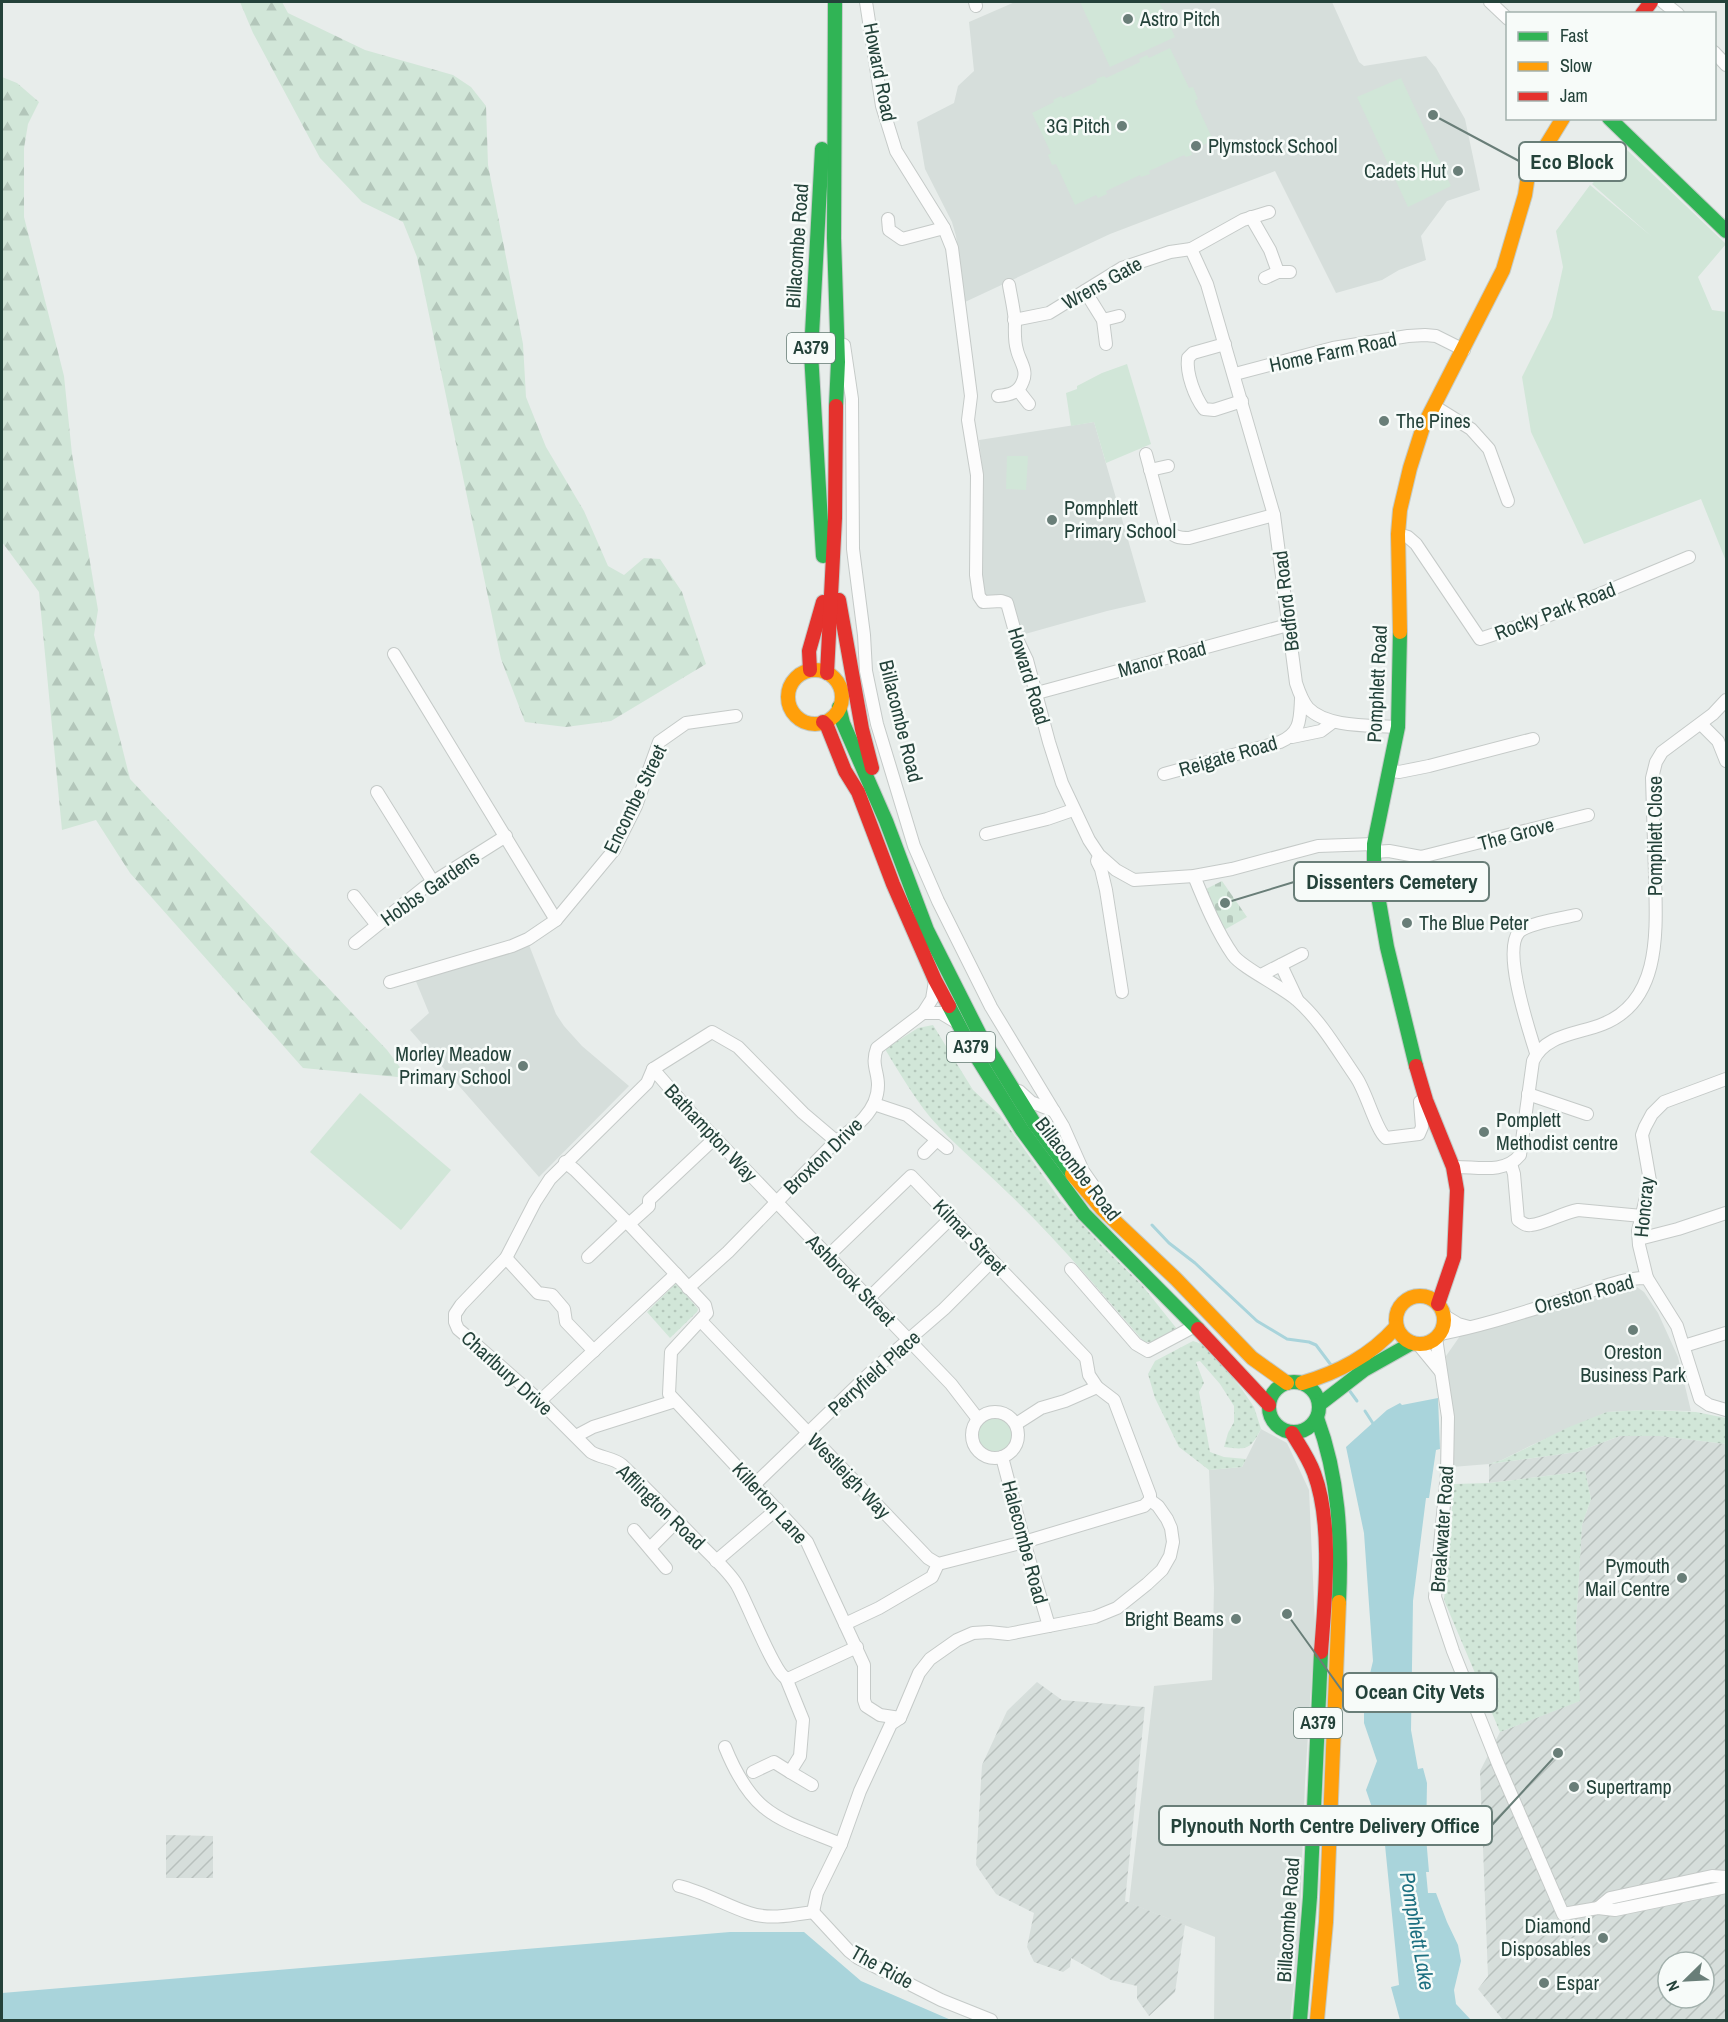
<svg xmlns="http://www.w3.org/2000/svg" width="1728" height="2022" font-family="'Archivo Narrow',sans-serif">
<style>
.built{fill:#d6dedb}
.industrial{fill:url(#industrial-furrows);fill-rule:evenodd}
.grass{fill:url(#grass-dots)}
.forest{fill:url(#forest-firs)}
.cemetery{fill:url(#cemetery-stones)}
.green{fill:#d1e6d8}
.water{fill:#a9d4db}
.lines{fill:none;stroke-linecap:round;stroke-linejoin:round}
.stream{stroke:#a9d4db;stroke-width:3}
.street-casing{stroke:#c5cac8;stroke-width:14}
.fast-casing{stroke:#c3cbc8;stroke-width:16}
.slow-casing{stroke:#c3cbc8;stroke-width:16}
.jam-casing{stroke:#c3cbc8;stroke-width:16}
.street{stroke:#fcfcfc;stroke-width:12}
.fast{stroke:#30b455;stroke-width:14}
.slow{stroke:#ff9f0a;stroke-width:14}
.jam{stroke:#e5322d;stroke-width:14}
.poi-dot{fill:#697e78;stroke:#f7fbf9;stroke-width:2}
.labels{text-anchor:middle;stroke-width:5;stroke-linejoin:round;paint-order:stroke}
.shield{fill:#f7fbf9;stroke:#637a73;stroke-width:1.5}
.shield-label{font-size:18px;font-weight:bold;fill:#24423a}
.poi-label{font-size:20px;fill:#24423a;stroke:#f7fbf9;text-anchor:start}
.street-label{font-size:20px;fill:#24423a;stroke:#f7fbf9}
.water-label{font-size:21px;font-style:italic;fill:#1c6f80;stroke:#f7fbf9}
.leader{fill:none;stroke:#697e78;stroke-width:2}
.callout-dot{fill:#697e78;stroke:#f7fbf9;stroke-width:2}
.callout{fill:#f7fbf9;stroke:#697e78;stroke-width:2}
.callout-label{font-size:21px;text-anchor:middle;font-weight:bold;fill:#24423a}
</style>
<defs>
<pattern id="industrial-furrows" width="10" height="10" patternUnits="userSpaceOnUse" patternTransform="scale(1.5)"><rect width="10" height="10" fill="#d6dedb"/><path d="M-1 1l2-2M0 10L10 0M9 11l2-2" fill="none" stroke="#b8c0bd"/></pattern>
<pattern id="grass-dots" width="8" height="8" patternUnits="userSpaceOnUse" patternTransform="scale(1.5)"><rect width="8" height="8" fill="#d1e6d8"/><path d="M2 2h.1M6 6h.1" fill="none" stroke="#b3c6ba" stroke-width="1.8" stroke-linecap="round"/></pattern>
<pattern id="forest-firs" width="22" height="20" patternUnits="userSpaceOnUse" patternTransform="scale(1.5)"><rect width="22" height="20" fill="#d1e6d8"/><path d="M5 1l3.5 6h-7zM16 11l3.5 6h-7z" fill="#b3c6ba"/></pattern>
<pattern id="cemetery-stones" width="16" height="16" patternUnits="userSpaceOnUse" patternTransform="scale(1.5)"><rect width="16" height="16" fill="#d1e6d8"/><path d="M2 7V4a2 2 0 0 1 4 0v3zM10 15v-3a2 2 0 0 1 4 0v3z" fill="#b3c6ba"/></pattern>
</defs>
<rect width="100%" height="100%" fill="#e8edeb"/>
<!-- built -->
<g class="built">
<path d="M1015,2h317l27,60 5,4 62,-10 10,12 29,51 15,71 -33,11 -26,35 5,24 -27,10 -17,10 -46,13 -61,-122 -165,63 -145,68 -9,-66 -4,-14 -27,-53 -8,-47 37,-19 4,-17 16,-15 -5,-49z"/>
<path d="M1094,422l52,180 -39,9 -89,25 -10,-37h-18l-8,-6 -2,-34 4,-77 -5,-42z"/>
<path d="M529,945l27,69 8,12 18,20 47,40 -90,91 -129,-147 19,-17 -14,-34z"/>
<path d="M1637,1287l7,5 14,21 20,44 13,54 -45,-1 -39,2 -75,33 -30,15 -13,4 -37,3 -6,-111 14,-20z"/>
<path d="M1261,1429l26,14 22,47 6,134 -10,158 -6,159 -9,79h-76l1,-83 -86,-34 25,-217 58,-6 2,-92 -5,-118 33,-3z"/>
</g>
<!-- industrial -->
<g class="industrial">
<path d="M1620,1436h40l66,8v576h-223l-25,-31 10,-13 -8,-205 20,-39 79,-31 -3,-75 6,-101 9,-26 -6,-28 -96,12v-19l88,-12zM1668,1962h36v36h-36z"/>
<path d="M1037,1682l25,18 83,7 -20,194 60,24 -10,67 -26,24 -12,-17v-13l-26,-6 -40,-22 -1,9 -7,5 -29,-10 -7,-15 7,-34 -38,-19 -20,-29 6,-100 25,-54z"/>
<path d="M166,1835l47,1v42h-47z"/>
</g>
<!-- grass -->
<g class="grass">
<path d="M933,1025l40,65 27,25 61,86 42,46 38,37 36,45 -25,13h-8c-43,-50 -87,-102 -135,-148 -26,-26 -55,-49 -79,-77 -17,-21 -31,-45 -45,-68l33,-21z"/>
<path d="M676,1283l22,26 -1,3 -27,26 -23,-26z"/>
<path d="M1193,1341l14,5 34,42 13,19 7,22c-11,21 -14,21 -37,18l4,-14 6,-11v-16l-14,-22 -20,-23 -4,1 8,21 -5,9 11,60 14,5 22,2 -4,8 -33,3 -30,-23 -24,-49 -7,-24 7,-13z"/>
<path d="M1646,1410l50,2 30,6v26l-66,-8h-40l-43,16 -88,12 13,-4 67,-33 38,-15z"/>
<path d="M1585,1471l6,28 -9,26 -6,101 4,75 -80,31 -56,-132 10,-116 35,-1z"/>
</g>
<!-- forest -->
<g class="forest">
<path d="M240,2h42l6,11 77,37 88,25 18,12 15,19 2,59 35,179 3,53 20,50 38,64 24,55 16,9 20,-17 16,1 22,33 24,72 -95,57 -45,6 -41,-5 -24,-63 -84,-402 -14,-35 -41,-20 -42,-44 -67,-125z"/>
<path d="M2,77l15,6 22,19 -11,22 -4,24v69l40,159 8,78 26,156 -4,25 36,144 257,271 21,28 -105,-10 -173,-195 -34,-53 -34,10 -23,-238 -37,-50z"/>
</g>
<!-- cemetery -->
<path class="cemetery" d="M1222,881l25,36 -23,13 -18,-41z"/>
<!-- green -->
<g class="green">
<path d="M1080,2h79l16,35 -65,30z"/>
<path d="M1170,48l19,40 4,-1 5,12 -3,2 18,39 -22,11 1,4 -6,2 -2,-2 -35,16 1,3 -9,3 -1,-2 -34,16 1,3 -9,4 -2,-3 -21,10 -19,-41 -4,1 -4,-10 3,-2 -19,-40 22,-11 -1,-2 8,-4 2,2 34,-16 -1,-3 8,-3 2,2 34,-16 -1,-3 8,-4 2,3z"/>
<path d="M1401,78l50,108 -43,21 -51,-110z"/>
<path d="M1625,148l101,96 -28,33 14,33 14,2v249l-25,-62 -117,45 -53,-112 -9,-55 30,-60 11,-50 -7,-36 34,-46 61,51 -59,-52z"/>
<path d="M1127,364l24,80 -45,19 -12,-41 -23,4 -5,-33 11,-4v-3l25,-13z"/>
<path d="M1007,456h21l-2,34 -20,-1z"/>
<path d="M360,1093l91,77 -50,60 -91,-78z"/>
<circle cx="995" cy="1435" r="18"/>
</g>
<!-- water -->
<g class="water">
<path d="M1438,1398l2,51 -4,1 -7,48h-3l-13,103 -2,129 7,39 5,-1 4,15 -1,54 3,35h-3l2,21h8l11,29 11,23 3,16 -7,29 2,14 15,16h-71l-9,-33 8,-2 -14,-140 -19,-55 11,-29 -13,-38v-24l9,-38 -9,-128 -18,-86 41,-37 13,-7 2,2z"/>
<path d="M730,1932h74l57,49 90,39h-949v-27z"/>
</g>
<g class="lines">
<!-- stream -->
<g class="stream">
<path d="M1152,1225l17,18 26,20 62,58 30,18 22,3 7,3 15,20"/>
<path d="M1349,1390l8,11"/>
<path d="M1365,1411l9,14"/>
</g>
<!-- street casing -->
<g class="street-casing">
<g id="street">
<path d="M866,2l16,104 14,45 48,77 8,20 19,148 -3,24 9,55 -1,100 3,21 4,6 18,-1 6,2 10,36 10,21 22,82 13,41 27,57 10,15 17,15 18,10 60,-4 38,-7 86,-23 56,-2"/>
<path d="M975,2l1,4"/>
<path d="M1490,2l18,17"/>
<path d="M1663,2l15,12"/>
<path d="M1714,52l12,13"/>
<path d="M1251,217l19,33 8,22"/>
<path d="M888,219l1,11 13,9 42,-11"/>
<path d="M1191,249l16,35 67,231 22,168c3,9 6,18 12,25 19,20 64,17 90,19"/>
<path d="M1265,278l13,-6h12"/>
<path d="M1085,291l18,29 3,24"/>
<path d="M1014,320l35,-7 73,-45 48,-16 21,-3 52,-29 26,-8"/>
<path d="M1103,320l16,-4"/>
<path d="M1225,344l-32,9 -5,5c-2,16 7,39 16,51l10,1 28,-9"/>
<path d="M844,345l8,54 1,150 11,86 2,36 11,53 37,122 24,55 53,106 72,119 20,45 14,20"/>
<path d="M1235,374l98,-26 75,-12 17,-1 11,1 28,14"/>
<path d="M1018,390l11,14"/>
<path d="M998,396c11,-1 21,-3 25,-15 5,-11 -4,-21 -6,-31 -3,-10 -2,-19 -2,-28 -1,-13 -4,-25 -6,-37"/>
<path d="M1434,406l37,23 18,20 19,52"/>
<path d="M1146,454l20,74c7,9 13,10 23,10l85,-23"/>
<path d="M1150,470l18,-4"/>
<path d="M1398,534l10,3 8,7 64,95 60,-20 149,-62"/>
<path d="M394,654l162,266"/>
<path d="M1037,693l251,-68"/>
<path d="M1701,724l17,17 8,20"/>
<path d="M1292,737l29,-6 12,-9"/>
<path d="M1389,770l10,2 30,-6 104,-27"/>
<path d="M1164,774l116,-32c21,-9 20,-23 21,-43"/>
<path d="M377,792l56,90"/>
<path d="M986,834l61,-15 26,-9"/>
<path d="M1374,852l15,-1 32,6 167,-42"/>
<path d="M1099,856l-2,5 4,8 5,21 16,102"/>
<path d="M1194,876c11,27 23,56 39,79 9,13 50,32 64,45 24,21 41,51 59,77 10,14 20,53 30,61l33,-4 3,-7 -2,-25 6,-2"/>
<path d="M354,896l22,28"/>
<path d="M355,943l70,-56 81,-51"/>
<path d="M1281,965l16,34"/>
<path d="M1261,975l41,-21"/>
<path d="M390,982l122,-36 16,-7 28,-19 58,-70 22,-44 23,-64 27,-19 50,-7"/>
<path d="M923,1013h18l15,9"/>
<path d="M1536,1053c-7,-23 -34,-102 -17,-121 9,-9 44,-14 57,-17"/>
<path d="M653,1069l41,47 257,268 27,35"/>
<path d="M1019,1091l12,11 23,9"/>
<path d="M1528,1094l59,20"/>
<path d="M874,1104l33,11 40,33"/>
<path d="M924,1153l13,-13"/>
<path d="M565,1162l10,8 51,51 79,84 2,8 -36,39 -2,42 138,148 57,123v35l2,6 14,9 20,3"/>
<path d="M1511,1164l3,10 4,46c4,3 8,6 13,5 13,-1 31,-12 47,-15l64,6"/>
<path d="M1453,1167c22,-1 51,8 67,-12l13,-94c12,-27 46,-27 70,-37 60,-24 53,-97 52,-150 -1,-32 -2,-64 -3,-96l4,-16 6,-10 51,-38 13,-14"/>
<path d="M629,1224l20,-18v-6l66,-62"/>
<path d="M1639,1239l39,-10 48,-16"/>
<path d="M828,1256l83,-80 175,182 3,17 8,12 17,13 36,95v5"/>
<path d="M588,1257l38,-36"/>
<path d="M506,1258l32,35 14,2 12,14 2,13 28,29"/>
<path d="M1071,1269l65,75 12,7 47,-25"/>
<path d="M1647,1278l-8,-33 -1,-14 12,-50 -8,-46 3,-8 7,-13 12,-12 62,-23"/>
<path d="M688,1288l40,-36 108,-111c19,-13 42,-30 42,-56 0,-14 -7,-21 -1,-37l46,-35 9,-14 3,-18"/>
<path d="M869,1298l82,-80"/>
<path d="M1443,1315l15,9 11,3"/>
<path d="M701,1321l227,237 10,6 86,-22 120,-36 6,-6"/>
<path d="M1440,1334c47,-9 93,-25 139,-39 22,-7 46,-18 68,-17l30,48 23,73 9,6 17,5"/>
<path d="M1436,1338l12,79 -1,56 -12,124 18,54 45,113 65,150 35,-6 17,2 111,-23"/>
<path d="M1418,1344l23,28"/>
<path d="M1684,1346l42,-13"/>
<path d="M540,1401l136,-127"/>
<circle cx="995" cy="1435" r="23"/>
<path d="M1016,1424l25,-16 24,-7 32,-14"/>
<path d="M576,1436l17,-9 82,-26"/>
<path d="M1002,1457l25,95 22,74"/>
<path d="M755,1484l115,-111 74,-64 48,-48"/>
<path d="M634,1530l32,38"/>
<path d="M650,1548l28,-28"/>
<path d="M716,1561l61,-52"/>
<path d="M845,1624l34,-16 53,-31 6,-13"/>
<path d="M786,1678c-12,-5 -39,-76 -49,-93 -9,-15 -25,-28 -37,-41 -26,-27 -51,-53 -78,-79 -8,-7 -21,-7 -31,-13l-51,-51 -76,-67 -6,-5 -3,-7v-8l6,-9 45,-47 29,-56 15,-23 97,-96 6,-14 59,-37 26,15 65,66 33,28"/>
<path d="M786,1678l17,42 -3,36 -10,16 22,13"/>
<path d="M786,1678h4l67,-31"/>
<path d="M725,1747c28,69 52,71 116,97"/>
<path d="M753,1772l21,-10 16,10"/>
<path d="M679,1886c25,6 46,19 70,27 20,7 44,2 64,-1"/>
<path d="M1598,1908l12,-10 102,-22 14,1"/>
<path d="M813,1912l4,-19 24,-49 19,-53 31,-67 9,-6 19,-45 11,-14 27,-19 16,-7 16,-1 19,2 87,-17 22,-9 30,-24 15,-14 8,-14 3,-14 -2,-14 -4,-9 -9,-13 -8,-6"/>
<path d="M813,1912l36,39 9,7 83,42 50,20"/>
</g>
</g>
<!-- fast casing -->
<g class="fast-casing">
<g id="fast">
<path d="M835,2l-1,236 4,124 -2,44"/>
<path d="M1609,118l117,113"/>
<path d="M822,149l-11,204 12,203"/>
<path d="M1400,632l-2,95 -24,117v29l13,74 29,119"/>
<path d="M839,707l4,16 43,98 41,109 54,107 53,86 38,51"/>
<path d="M949,1006l21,40 52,84 62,84 114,115"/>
<circle cx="1294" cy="1407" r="25"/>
<path d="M1320,1404l44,-34 48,-27"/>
<path d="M1317,1418c22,59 25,121 22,184"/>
<path d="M1300,2020l10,-123 11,-245"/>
</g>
</g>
<!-- slow casing -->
<g class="slow-casing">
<g id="slow">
<path d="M1400,632l-2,-98 2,-24 10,-42 13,-41 80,-157 22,-75 3,-20 35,-57"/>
<circle cx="815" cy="697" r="27"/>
<path d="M1072,1174l30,35 74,70 76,79 35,25"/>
<circle cx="1420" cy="1320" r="24"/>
<path d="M1302,1383c37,-11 68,-27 94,-56"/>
<path d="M1317,2020l9,-98 13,-320"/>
</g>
</g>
<!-- jam casing -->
<g class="jam-casing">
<g id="jam">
<path d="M1642,14l9,-12"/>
<path d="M839,600l23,129 10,39"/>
<path d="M810,670l-1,-19 14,-49"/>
<path d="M827,673l8,-155 1,-112"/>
<path d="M823,722l4,4 18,45 13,21 35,92 42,96 14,26"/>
<path d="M1416,1066l10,34 27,67 4,23 -3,67 -16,47"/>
<path d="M1198,1329l71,76"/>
<path d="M1292,1433c8,13 17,26 22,40 19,50 11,126 7,179"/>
</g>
</g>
<!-- street -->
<use href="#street" class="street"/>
<!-- fast -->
<use href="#fast" class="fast"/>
<!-- slow -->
<use href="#slow" class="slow"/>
<!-- jam -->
<use href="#jam" class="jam"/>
</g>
<!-- markers -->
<g class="poi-dot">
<circle cx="1128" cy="19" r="6"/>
<circle cx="1122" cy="126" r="6"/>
<circle cx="1196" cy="146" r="6"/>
<circle cx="1458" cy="171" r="6"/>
<circle cx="1384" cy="421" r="6"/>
<circle cx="1052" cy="520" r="6"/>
<circle cx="1407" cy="923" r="6"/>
<circle cx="523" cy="1066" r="6"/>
<circle cx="1484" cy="1132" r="6"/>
<circle cx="1633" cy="1330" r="6"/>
<circle cx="1682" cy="1578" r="6"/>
<circle cx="1236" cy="1619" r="6"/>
<circle cx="1574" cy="1787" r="6"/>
<circle cx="1603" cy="1938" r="6"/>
<circle cx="1544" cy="1983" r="6"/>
</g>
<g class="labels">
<!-- shield labels -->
<g class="shield">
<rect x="787" y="333" width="48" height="30" rx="4.5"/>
<rect x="947" y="1032" width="48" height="30" rx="4.5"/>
<rect x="1294" y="1708" width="48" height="30" rx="4.5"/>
</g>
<g class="shield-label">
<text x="811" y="354">A379</text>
<text x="971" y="1053">A379</text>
<text x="1318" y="1729">A379</text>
</g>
<!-- poi labels -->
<g class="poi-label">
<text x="1140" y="26">Astro Pitch</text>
<text x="1110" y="133" text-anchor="end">3G Pitch</text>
<text x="1208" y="153">Plymstock School</text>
<text x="1446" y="178" text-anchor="end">Cadets Hut</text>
<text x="1396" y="428">The Pines</text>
<text x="1064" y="515">Pomphlett<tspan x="1064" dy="23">Primary School</tspan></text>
<text x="1419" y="930">The Blue Peter</text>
<text x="511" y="1061" text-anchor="end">Morley Meadow<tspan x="511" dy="23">Primary School</tspan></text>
<text x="1496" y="1127">Pomplett<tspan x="1496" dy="23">Methodist centre</tspan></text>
<text x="1633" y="1359" text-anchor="middle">Oreston<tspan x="1633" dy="23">Business Park</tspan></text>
<text x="1670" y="1573" text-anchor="end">Pymouth<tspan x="1670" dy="23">Mail Centre</tspan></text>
<text x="1224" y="1626" text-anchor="end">Bright Beams</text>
<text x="1586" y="1794">Supertramp</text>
<text x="1591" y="1933" text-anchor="end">Diamond<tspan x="1591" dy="23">Disposables</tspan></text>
<text x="1556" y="1990">Espar</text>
</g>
<!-- street labels -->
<g class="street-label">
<text transform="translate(880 72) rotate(79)" y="7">Howard Road</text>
<text transform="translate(797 246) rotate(-86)" y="7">Billacombe Road</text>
<text transform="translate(1102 283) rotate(-29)" y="7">Wrens Gate</text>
<text transform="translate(1333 352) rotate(-12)" y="7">Home Farm Road</text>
<text transform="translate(1286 601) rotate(-97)" y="7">Bedford Road</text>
<text transform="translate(1555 611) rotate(-21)" y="7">Rocky Park Road</text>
<text transform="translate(1162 659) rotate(-15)" y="7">Manor Road</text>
<text transform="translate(1029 676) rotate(73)" y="7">Howard Road</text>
<text transform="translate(1377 684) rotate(-87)" y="7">Pomphlett Road</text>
<text transform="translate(901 721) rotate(76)" y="7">Billacombe Road</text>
<text transform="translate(1228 756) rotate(-16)" y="7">Reigate Road</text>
<text transform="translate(635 799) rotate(-64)" y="7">Encombe Street</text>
<text transform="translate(1516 834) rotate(-15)" y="7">The Grove</text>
<text transform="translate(1655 836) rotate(-90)" y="7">Pomphlett Close</text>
<text transform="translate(430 888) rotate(-35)" y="7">Hobbs Gardens</text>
<text transform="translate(711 1133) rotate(47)" y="7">Bathampton Way</text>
<text transform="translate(823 1156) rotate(-44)" y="7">Broxton Drive</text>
<text transform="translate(1078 1169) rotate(52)" y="7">Billacombe Road</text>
<text transform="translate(1644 1207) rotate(-84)" y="7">Honcray</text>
<text transform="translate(970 1237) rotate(46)" y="7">Kilmar Street</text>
<text transform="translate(851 1280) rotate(46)" y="7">Ashbrook Street</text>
<text transform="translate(1584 1294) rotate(-15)" y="7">Oreston Road</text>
<text transform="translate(507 1373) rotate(42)" y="7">Charlbury Drive</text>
<text transform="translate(874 1373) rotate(-42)" y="7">Perryfield Place</text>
<text transform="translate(849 1476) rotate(46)" y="7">Westleigh Way</text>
<text transform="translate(770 1503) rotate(48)" y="7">Killerton Lane</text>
<text transform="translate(661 1507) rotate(44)" y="7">Afflington Road</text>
<text transform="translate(1442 1529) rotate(-86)" y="7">Breakwater Road</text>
<text transform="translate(1025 1542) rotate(75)" y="7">Halecombe Road</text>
<text transform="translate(1288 1920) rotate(-86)" y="7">Billacombe Road</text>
<text transform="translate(882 1967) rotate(29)" y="7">The Ride</text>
</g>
<!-- water labels -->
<g class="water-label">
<text transform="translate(1417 1931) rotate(80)" y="7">Pomphlett Lake</text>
</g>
</g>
<!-- callouts -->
<path class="leader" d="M1433 115L1519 161M1225 903L1294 882M1287 1614L1343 1692M1558 1753L1492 1825"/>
<g class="callout-dot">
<circle cx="1433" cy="115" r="6"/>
<circle cx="1225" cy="903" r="6"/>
<circle cx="1287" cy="1614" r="6"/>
<circle cx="1558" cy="1753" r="6"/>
</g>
<g class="callout">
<rect x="1519" y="142" width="107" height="39" rx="6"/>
<rect x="1294" y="862" width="195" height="39" rx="6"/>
<rect x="1343" y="1673" width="154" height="39" rx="6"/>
<rect x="1159" y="1806" width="333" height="39" rx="6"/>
</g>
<g class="callout-label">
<text x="1572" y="169">Eco Block</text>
<text x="1392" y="889">Dissenters Cemetery</text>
<text x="1420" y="1699">Ocean City Vets</text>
<text x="1325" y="1833">Plynouth North Centre Delivery Office</text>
</g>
<!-- border -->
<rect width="1728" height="2022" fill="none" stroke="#24423a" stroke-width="6"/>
<!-- legend -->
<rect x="1506" y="12" width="210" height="108" fill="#f7fbf9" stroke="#a3b1ad" stroke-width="1.5"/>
<rect x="1518" y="32" width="30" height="9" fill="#30b455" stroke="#a3b1ad" stroke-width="1.5"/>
<text x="1560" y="42" font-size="18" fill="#24423a">Fast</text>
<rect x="1518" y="62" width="30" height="9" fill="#ff9f0a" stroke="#a3b1ad" stroke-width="1.5"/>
<text x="1560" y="72" font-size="18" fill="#24423a">Slow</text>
<rect x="1518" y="92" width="30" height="9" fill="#e5322d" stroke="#a3b1ad" stroke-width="1.5"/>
<text x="1560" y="102" font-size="18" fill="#24423a">Jam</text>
<!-- north arrow -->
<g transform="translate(1686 1980) rotate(246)"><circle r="28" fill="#f7fbf9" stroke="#a3b1ad" stroke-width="1.5"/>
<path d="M0-4.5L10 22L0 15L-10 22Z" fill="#697e78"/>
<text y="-9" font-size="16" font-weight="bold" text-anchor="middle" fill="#24423a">N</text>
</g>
</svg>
